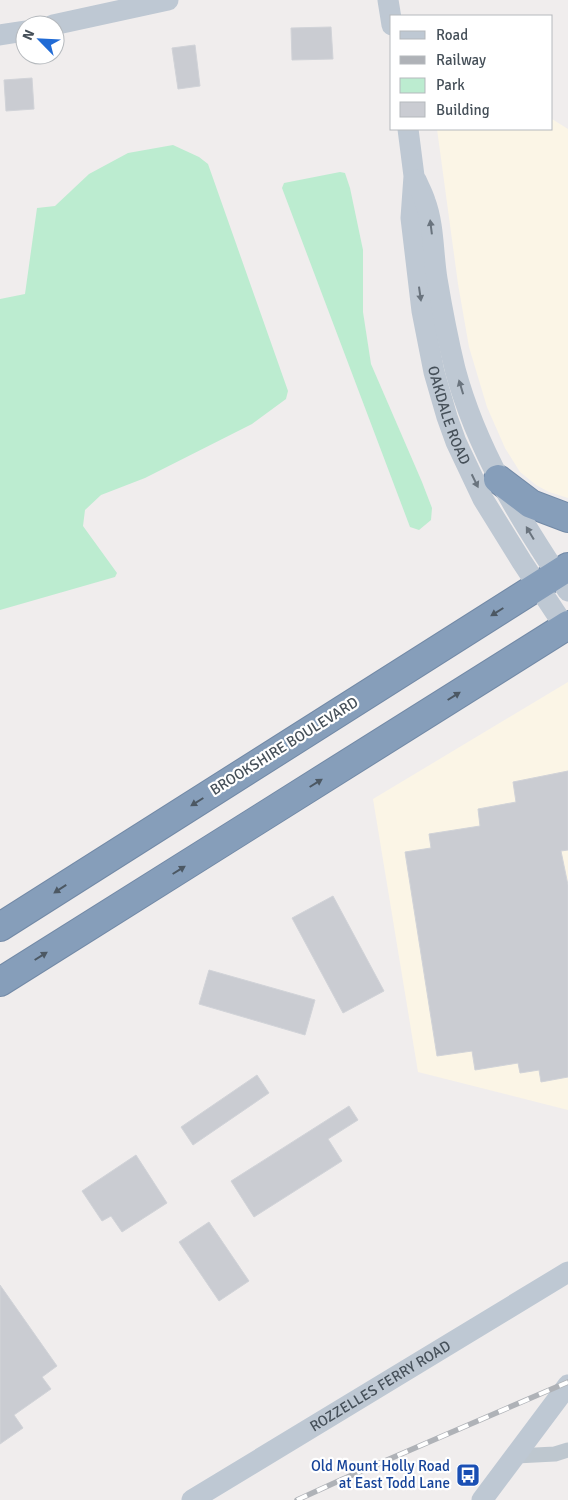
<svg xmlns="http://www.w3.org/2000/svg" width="568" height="1500" font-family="Signika,sans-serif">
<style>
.commercial{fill:#fbf5e6}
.green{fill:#bcecd0}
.building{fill:#caccd2;stroke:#d1d3d8}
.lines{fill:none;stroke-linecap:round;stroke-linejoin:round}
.highway-casing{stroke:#7289a6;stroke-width:30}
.street{stroke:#bec7cf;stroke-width:15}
.secondary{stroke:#bec8d3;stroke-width:21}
.highway{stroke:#869eba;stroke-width:28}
.rail-casing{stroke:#afb2b7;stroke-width:5.5}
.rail{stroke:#fff;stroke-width:4;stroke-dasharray:11;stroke-linecap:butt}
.oneway{fill:#6a747e}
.oneway2{fill:#4c5863}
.labels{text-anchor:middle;stroke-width:4.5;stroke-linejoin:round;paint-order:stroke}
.street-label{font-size:15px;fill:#465059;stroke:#fff}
.transit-label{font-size:15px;fill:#164399;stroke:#fff;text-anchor:end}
</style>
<rect width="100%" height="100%" fill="#f0eded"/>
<!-- commercial -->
<g class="commercial">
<path d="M552,119l16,10v369l-19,-6 -13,-7 -16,-13 -15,-24 -18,-41 -18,-60 -11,-63 -21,-155h115z"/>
<path d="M568,682v428l-150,-38 -45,-273z"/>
</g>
<!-- green -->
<g class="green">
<path d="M173,145l26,12 9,7 80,227 -2,8 -34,25 -107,54 -44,17 -16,15 -2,16 34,47 -2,4 -115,33v-311l25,-5 12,-86 18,-2 34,-32 39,-21z"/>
<path d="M340,172l5,1 5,15 13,62v62l8,52 51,118 10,26 -1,12 -12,10 -9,-3 -128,-339 2,-5z"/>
</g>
<!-- building -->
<g class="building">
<path d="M331,27l2,32 -41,1 -1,-32z"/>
<path d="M195,45l5,41 -22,3 -6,-41z"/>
<path d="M32,78l2,31 -28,2 -2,-31z"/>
<path d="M568,771v79l-7,1 7,34v192l-27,5 -2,-12 -19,3 -2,-10 -43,7 -3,-19 -35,5 -32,-204 26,-4 -2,-14 51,-8 -2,-17 38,-7 -3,-20z"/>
<path d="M333,896l51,95 -41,22 -51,-95z"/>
<path d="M209,970l106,30 -10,35 -106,-31z"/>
<path d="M257,1075l12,18 -76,52 -12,-18z"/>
<path d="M349,1106l9,14 -30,19 14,22 -88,56 -23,-36z"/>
<path d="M136,1155l31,48 -45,29 -11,-16 -9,5 -20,-30z"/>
<path d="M209,1222l40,59 -30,20 -40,-59z"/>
<path d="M0,1285l57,81 -15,11 9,12 -37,26 9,13 -23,16z"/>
</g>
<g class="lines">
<!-- highway casing -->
<g class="highway-casing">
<g id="highway">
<path d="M498,479l33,25 37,14"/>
<path d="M0,927l568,-360"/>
<path d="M0,982l568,-357"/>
</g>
</g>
<!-- street -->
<path class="street" d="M516,1456l39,-2 13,-4"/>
<!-- secondary -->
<g class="secondary">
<path d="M388,0l4,25"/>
<path d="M53,25l115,-25"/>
<path d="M0,35l25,-4"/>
<path id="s1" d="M408,129l6,47 -3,42 11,93 12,61 13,45 9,25 27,57 39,63 43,65"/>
<path d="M416,180c3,7 7,14 9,21 9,24 8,53 12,78 5,30 11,61 18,90 22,82 66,152 113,222"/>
<path id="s2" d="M192,1500l376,-228"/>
<path d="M482,1500l86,-115"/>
</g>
<!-- highway -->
<use href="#highway" class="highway"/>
<!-- rail casing -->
<g class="rail-casing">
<path id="rail" d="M297,1500l46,-21 225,-97"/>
</g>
<!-- rail -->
<use href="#rail" class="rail"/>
</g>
<!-- one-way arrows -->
<defs><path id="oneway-solid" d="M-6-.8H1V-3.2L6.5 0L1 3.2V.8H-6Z" transform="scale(1.25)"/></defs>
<g class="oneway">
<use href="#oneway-solid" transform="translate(431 227) rotate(-97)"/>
<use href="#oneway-solid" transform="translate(420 294) rotate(82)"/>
<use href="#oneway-solid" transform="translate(461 387) rotate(-107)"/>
<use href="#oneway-solid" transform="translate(475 481) rotate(64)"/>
<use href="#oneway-solid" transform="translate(530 533) rotate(-121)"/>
</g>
<g class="oneway2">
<use href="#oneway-solid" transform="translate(497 612) rotate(148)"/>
<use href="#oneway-solid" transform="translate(454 696) rotate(-32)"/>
<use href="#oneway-solid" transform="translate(316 783) rotate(-32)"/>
<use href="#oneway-solid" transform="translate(197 802) rotate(148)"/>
<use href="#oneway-solid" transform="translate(179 870) rotate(-32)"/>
<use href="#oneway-solid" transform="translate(60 889) rotate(147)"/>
<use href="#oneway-solid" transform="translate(41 956) rotate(-32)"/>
</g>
<!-- icons -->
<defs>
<g id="bus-square" transform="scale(1.25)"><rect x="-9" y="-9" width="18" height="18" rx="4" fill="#1a4fb4" stroke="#fff"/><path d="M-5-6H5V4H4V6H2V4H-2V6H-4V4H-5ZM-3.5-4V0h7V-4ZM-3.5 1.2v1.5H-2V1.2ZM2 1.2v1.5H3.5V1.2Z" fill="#fff"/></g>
</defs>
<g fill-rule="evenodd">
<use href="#bus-square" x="468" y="1475"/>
</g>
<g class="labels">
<!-- street labels -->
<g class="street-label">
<text dy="5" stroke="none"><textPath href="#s1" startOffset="291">OAKDALE ROAD</textPath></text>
<text transform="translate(284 746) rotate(-32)" y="5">BROOKSHIRE BOULEVARD</text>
<text dy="5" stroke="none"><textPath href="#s2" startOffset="220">ROZZELLES FERRY ROAD</textPath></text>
</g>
<!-- transit labels -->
<g class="transit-label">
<text x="450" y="1471">Old Mount Holly Road<tspan x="450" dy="17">at East Todd Lane</tspan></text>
</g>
</g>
<!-- legend -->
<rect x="390" y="15" width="162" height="115" fill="#ffffff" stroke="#b5b9bd"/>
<rect x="400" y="31" width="25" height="8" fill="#bec8d3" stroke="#b5b9bd"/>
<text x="436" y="40" font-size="15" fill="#465059">Road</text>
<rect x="400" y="56" width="25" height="8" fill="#afb2b7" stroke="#b5b9bd"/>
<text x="436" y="65" font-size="15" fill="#465059">Railway</text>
<rect x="400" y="78" width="25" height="15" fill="#bcecd0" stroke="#b5b9bd"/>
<text x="436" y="90" font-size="15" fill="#465059">Park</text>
<rect x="400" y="102" width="25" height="15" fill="#caccd2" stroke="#b5b9bd"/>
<text x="436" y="115" font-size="15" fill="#465059">Building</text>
<!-- north arrow -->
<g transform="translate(40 40) rotate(294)"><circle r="24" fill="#ffffff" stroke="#b5b9bd"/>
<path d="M0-4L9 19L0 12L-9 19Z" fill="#216bd5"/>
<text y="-8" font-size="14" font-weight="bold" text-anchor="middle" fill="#465059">N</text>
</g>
</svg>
